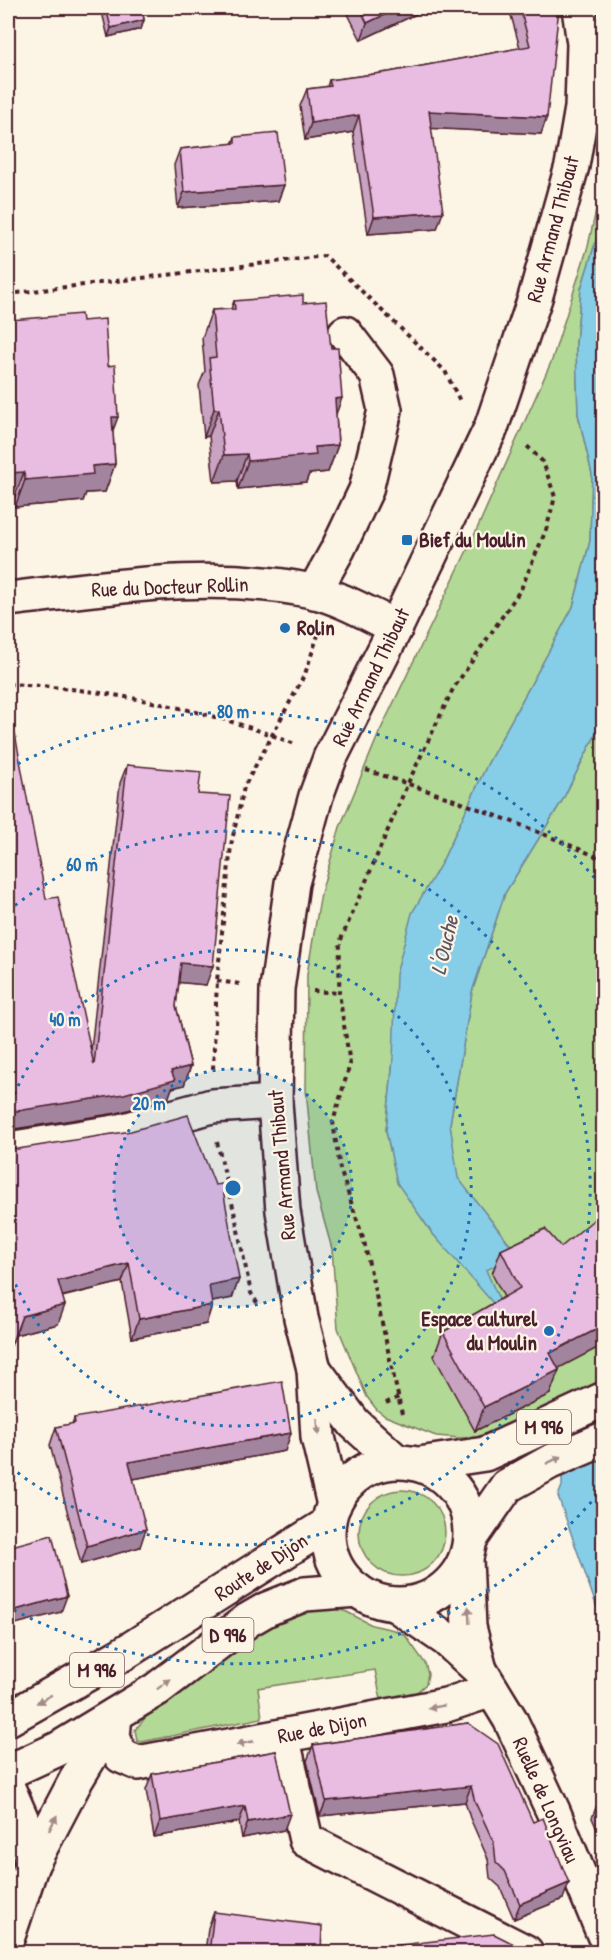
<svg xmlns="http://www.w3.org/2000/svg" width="611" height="1960" font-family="'Patrick Hand',sans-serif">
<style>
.green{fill:#b2d995;stroke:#7e7c60;stroke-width:1.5}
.water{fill:#86cee7;stroke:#6e889c;stroke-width:1.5}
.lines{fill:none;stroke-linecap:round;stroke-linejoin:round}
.minor-casing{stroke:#4a1f2b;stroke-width:38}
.major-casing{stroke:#4a1f2b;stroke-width:38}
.path{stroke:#4a1f2b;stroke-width:4;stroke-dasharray:4.5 4.5;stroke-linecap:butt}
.minor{stroke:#fcf5e5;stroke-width:33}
.major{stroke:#fcf5e5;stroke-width:33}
.wall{fill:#c8a3c2;stroke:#4a1f2b;stroke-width:1.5}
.shaded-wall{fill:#a3849e;stroke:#4a1f2b;stroke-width:1.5}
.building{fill:#e9bde2;stroke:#4a1f2b;stroke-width:1.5}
.oneway{fill:#a38a88}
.ring{fill:none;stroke:#1f6fb2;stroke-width:3;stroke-dasharray:3 6}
.poi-dot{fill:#1f6fb2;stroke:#fcf5e5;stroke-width:2}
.labels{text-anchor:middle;stroke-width:4.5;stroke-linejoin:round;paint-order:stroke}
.shield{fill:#fcf5e5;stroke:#7f5f63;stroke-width:1.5}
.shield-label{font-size:20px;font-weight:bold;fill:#4a1f2b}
.street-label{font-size:21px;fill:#4a1f2b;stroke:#fcf5e5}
.poi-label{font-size:21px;font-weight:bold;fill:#4a1f2b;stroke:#fcf5e5;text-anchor:start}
.water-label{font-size:22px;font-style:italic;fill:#5c5463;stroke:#fcf5e5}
.centre{fill:#1f6fb2;stroke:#fcf5e5;stroke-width:3}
.ring-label{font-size:18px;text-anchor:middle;font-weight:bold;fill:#1f6fb2;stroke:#fcf5e5;stroke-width:4.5;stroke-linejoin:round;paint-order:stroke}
</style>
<rect width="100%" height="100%" fill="#fcf5e5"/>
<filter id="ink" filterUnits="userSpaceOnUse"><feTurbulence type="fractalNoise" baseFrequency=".0167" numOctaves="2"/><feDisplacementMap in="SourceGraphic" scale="12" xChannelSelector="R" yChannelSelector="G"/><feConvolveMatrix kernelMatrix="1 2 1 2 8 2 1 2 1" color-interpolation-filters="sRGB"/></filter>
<g filter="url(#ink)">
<!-- green -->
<g class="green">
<path d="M602,197h1v21l-22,71 -5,55 2,70 14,60 -2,67 -17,66 -86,158 -45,97 -49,198 -7,71 12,52 34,50 71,75 -18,-38 33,-16 -61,-76 -7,-54 22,-132 33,-99 57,-92 41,-81 1,659 -6,3 3,11 -43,18 -4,-8 -77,34 -17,1 -24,-2 -51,-20 -8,-6 -10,-13 -29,-69 -6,-79 -16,-57 -10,-102 1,-116 14,-81 19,-66 39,-94 94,-195 79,-178 36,-114 9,-40z"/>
<circle cx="402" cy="1533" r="43"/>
<path d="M308,1607h23l16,5 25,13 22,5 11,5 20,28 3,11 -2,10 -9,8 -36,8 -6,-30 -117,18 4,30 -121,24 -4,-1 -2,-11 15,-18 127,-95z"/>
</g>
<!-- water -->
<g class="water">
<path d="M603,218v502l-41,81 -57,92 -33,99 -22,132 8,54 60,77 -32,15 17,38 -3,3 -68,-78 -35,-50 -11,-52 7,-71 3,-86 16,-61 30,-51 45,-97 86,-158 17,-66 2,-67 -14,-60 -2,-70 5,-55z"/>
<path d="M603,1456v169l-45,-129 4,-10v-13z"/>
</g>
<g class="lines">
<!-- minor casing -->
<g class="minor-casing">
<g id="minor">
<path d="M314,592l24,-43 28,-59 19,-80 -8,-35 -32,-42"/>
<path d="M8,599c100,-11 204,-29 304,-8 29,7 58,24 84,36"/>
<path d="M8,1149l113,-18 91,-25 63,-4"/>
<path d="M314,1369l40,54 42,38"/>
<path d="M334,1505l-16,-68 -4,-68 -13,-51 -18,-107 -8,-109 2,-113 15,-106 24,-87 14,-38 66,-131 95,-199 44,-130 37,-132 10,-58 2,-64 -5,-36"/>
<path d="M466,1559l3,68 11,43"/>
<path d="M396,1605l50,34 34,31 30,49 43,92 51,124"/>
<path d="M115,1715l-2,22 8,19 17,7 308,-58 46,-15"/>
<path d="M282,1736l24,104 220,112"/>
<path d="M8,1788l17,39 7,37"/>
<path d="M8,1936l24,-72 44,-84 39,-65"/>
</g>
</g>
<!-- major casing -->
<g class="major-casing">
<g id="major">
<circle cx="399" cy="1533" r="71"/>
<path d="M419,1464l66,-10 119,-55"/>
<path d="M471,1538l36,-52 43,-24 54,-23"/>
<path d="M8,1719l113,-64 207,-131"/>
<path d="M8,1772l50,-23 99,-60 91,-69 19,-11 38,-15 52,-4"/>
</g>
</g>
<!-- path -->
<g class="path">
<path d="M8,294l317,-38 120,115 15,30"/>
<path d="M8,684c93,4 202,25 289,61"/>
<path d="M366,770c80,26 160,55 238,90"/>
<path d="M217,981l23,3"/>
<path d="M313,991l26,2"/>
<path d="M213,1069l4,-88 14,-136 13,-58 61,-113 14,-42"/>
<path d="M217,1142l17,69 17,82 8,13"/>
<path d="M386,1403l13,-6"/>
<path d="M402,1414l-38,-173 -24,-72 -7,-47 17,-58 -11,-71 1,-51 68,-159 45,-94 68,-100 25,-59 9,-33 -12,-35 -18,-18"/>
</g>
<!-- minor -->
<use href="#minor" class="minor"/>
<!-- major -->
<use href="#major" class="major"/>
</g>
<!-- wall -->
<g class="wall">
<path d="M101,8h41l2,12 -3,9 -33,8z"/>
<path d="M345,8h84l-68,32z"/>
<path d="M509,8h50l-18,126 -110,-6 6,101 -69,5 -15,-102 -48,8 -5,-34 7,-17 20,-2 2,-7 60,-8 131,-24z"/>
<path d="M235,137l49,48 -6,16 -100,7 -4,-43 6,-16 52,-5z"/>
<path d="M234,301l69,2 33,111 2,31 -10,27 -19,2 -3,8 -68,7 -1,-8 -23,1 -5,-46 -5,1 -5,-52 6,-14 -3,-33 10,-28 19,-1z"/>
<path d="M11,320l71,1 31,111 2,32 -10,28 -19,1 -3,8 -68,6 -1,-8 -6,1v-173h1z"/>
<path d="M8,735l38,164 45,151 29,-267 7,-18 71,29 8,191 -27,-3 -3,24 15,60 -7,19 -12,3 -4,11 -51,14 -109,17z"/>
<path d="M8,1147l231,132 -7,19 -20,4v3l-6,19 -74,14 -10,-56 -60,15 -4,27 -43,11z"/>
<path d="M545,1229l13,139 -8,26 -75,37 -41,-75 9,-24 61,-35 -12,-23 9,-24z"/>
<path d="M74,1418l211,33 -152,28 7,68 -59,17 -31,-119 6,-18 16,-3z"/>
<path d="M468,1723l95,176 -49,20 -14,-32 -10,-9 -2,-19 -18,-41 -5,-16 -145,14 -13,-55 6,-16z"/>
<path d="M276,1751l8,79 -42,8 -3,-16 -85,15 -8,-47 6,-16z"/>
<path d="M603,1795v48l-11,-25 8,-21z"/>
<path d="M214,1912l107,41h-116l3,-25z"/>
</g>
<!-- shaded-wall -->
<g class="shaded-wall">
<path d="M399,8h30l-68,32 6,-17z"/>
<path d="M144,20l-3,9 -33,8 3,-9z"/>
<path d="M429,111l118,6 -6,17 -118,-6z"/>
<path d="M359,115l-6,17 -48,8 6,-17z"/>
<path d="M284,185l-6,16 -100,7 6,-16z"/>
<path d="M443,212l-6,17 -69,5 6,-17z"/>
<path d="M342,398l-10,27 3,-26z"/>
<path d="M214,409h5l-10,27 -5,1z"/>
<path d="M112,417h6l-10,27z"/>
<path d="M338,445l-10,27 -19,2 -3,8 -68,7 10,-28 67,-14z"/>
<path d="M247,454l-10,27 -23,1 10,-27z"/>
<path d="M115,464l-10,28 -19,1 -3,8 -68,6 10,-27 67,-14z"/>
<path d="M24,472l-10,27 -6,1v-27z"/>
<path d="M181,963l32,3 -7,19 -32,-3z"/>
<path d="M191,1066l-7,19 -12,3 -4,11 -51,14 -109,17v-16l3,-2z"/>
<path d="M129,1263l-7,19 -71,17 7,-18z"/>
<path d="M239,1279l-7,19 -30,6 7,-19z"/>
<path d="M65,1305l-7,19 -43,11 -7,19 14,-38z"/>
<path d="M212,1305l-6,19 -74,14 7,-19z"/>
<path d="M603,1326v19l-61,32 8,-24z"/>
<path d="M559,1370l-9,24 -75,37 9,-24z"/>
<path d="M291,1433l-6,18 -163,30 7,-19z"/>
<path d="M146,1529l-6,18 -59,17 6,-18z"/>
<path d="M67,1596l-6,16 -53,14v-14z"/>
<path d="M471,1786l-6,16 -145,14 6,-15z"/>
<path d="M245,1806l-6,16 -85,15 6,-16z"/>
<path d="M290,1814l-6,16 -42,8 6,-16z"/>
<path d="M569,1883l-6,16 -49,20 6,-15z"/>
</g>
<!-- building -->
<g class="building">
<path d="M106,8h36l2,12 -33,8z"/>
<path d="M360,8h39l-32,15z"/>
<path d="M520,8h39l-12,109 -118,-6 14,101 -69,5 -15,-102 -48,8 -4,-34 24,-3 -2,-6 60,-8 141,-26z"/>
<path d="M278,133l6,52 -100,7 -4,-43 55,-6v-6z"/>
<path d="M303,295v8l23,-2 5,47h7l4,50 -7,1 3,46 -23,2 1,8 -68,6 -1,-7 -23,1 -5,-46h-5l-5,-51 7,-1 -4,-47 23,-1 -1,-8z"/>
<path d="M81,314l1,7 23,-2 3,47 7,-1 3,52h-6l3,47 -23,2 1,8 -68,6 -1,-8 -16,1v-146h4l-1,-7z"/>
<path d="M15,734l31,165 12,-2 36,168 33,-300 74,7 -3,22 32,2 -17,170 -32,-3 -5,43 15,60 -20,5 4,9 -51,14 -113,18 -3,2v-379z"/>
<path d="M188,1115l27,70 7,-1 17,95 -30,6 3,20 -73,14 -10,-56 -71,18 7,24 -43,11 -14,37v-206l10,2 113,-18z"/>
<path d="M603,1212v114l-53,27 9,17 -75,37 -41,-75 77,-44 -19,-38 44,-21 16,18z"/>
<path d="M282,1381l9,52 -162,29 17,67 -59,17 -31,-119 19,-4 -1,-5z"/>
<path d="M52,1535l15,61 -59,16v-65z"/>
<path d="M468,1723l30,21 35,78 10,-4 26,65 -49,21 -15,-33 -9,-9 -2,-19 -19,-41 -4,-16 -145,15 -13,-56z"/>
<path d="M276,1751l14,63 -42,8 -3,-16 -85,15 -8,-47z"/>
<path d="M603,1795v10l-3,-8z"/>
<path d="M214,1912l108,14 -1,27h-112z"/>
<path d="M494,1934l20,10 1,9h-184z"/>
</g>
<!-- one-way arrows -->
<defs><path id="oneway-solid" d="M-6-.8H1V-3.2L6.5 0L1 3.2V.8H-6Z" transform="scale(1.5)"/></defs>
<g class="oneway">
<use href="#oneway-solid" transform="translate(318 1427) rotate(86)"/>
<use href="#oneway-solid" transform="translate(554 1460) rotate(-25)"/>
<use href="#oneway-solid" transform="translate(469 1615) rotate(-93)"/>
<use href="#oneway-solid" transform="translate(164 1684) rotate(-37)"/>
<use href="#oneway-solid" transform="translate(44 1699) rotate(151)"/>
<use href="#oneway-solid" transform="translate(436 1707) rotate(169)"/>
<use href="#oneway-solid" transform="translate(245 1743) rotate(169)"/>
<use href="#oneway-solid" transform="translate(53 1823) rotate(-63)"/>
</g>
</g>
<!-- distance rings -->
<circle cx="233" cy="1188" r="119" fill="#1f6fb2" fill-opacity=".12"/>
<g class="ring">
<circle cx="233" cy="1188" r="119"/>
<path d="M8 1111A238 238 0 1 1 8 1265"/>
<path d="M8 911A357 357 0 1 1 8 1465"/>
<path d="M603 1488A476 476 0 0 1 10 1608M10 768A476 476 0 0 1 603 888"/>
</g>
<!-- markers -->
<g class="poi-dot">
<rect x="401" y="534" width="12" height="12" rx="3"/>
<circle cx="285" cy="628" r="6"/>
<circle cx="549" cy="1331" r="6"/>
</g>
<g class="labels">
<!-- shield labels -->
<g class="shield">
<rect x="517" y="1410" width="54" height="34" rx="4.5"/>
<rect x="202.5" y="1618" width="51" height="34" rx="4.5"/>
<rect x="70" y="1653" width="54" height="34" rx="4.5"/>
</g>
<g class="shield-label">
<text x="544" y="1434">M 996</text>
<text x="228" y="1642">D 996</text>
<text x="97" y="1677">M 996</text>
</g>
<!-- street labels -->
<g class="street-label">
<text transform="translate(553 229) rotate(-75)" y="7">Rue Armand Thibaut</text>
<text transform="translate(170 587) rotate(-2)" y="7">Rue du Docteur Rollin</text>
<text transform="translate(371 677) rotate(-64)" y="7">Rue Armand Thibaut</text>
<text transform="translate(282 1165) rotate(-95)" y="7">Rue Armand Thibaut</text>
<text transform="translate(261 1567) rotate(-33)" y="7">Route de Dijon</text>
<text transform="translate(322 1728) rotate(-11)" y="7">Rue de Dijon</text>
<text transform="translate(546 1800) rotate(66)" y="7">Ruelle de Longviau</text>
</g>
<!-- poi labels -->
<g class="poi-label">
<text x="419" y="547">Bief du Moulin</text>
<text x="297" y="635">Rolin</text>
<text x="537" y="1326" text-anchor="end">Espace culturel<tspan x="537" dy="24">du Moulin</tspan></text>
</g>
<!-- water labels -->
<g class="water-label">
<text transform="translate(444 945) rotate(-77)" y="8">L'Ouche</text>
</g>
</g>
<circle cx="233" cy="1188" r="9" class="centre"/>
<g class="ring-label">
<text x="233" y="718">80 m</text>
<text x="82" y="871">60 m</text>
<text x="65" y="1026">40 m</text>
<text x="149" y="1110">20 m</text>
</g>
<!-- margin -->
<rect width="611" height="1960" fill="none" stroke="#fcf5e5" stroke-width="30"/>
<rect x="15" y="15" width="581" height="1930" fill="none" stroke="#4a1f2b" stroke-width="2" filter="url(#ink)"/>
</svg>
